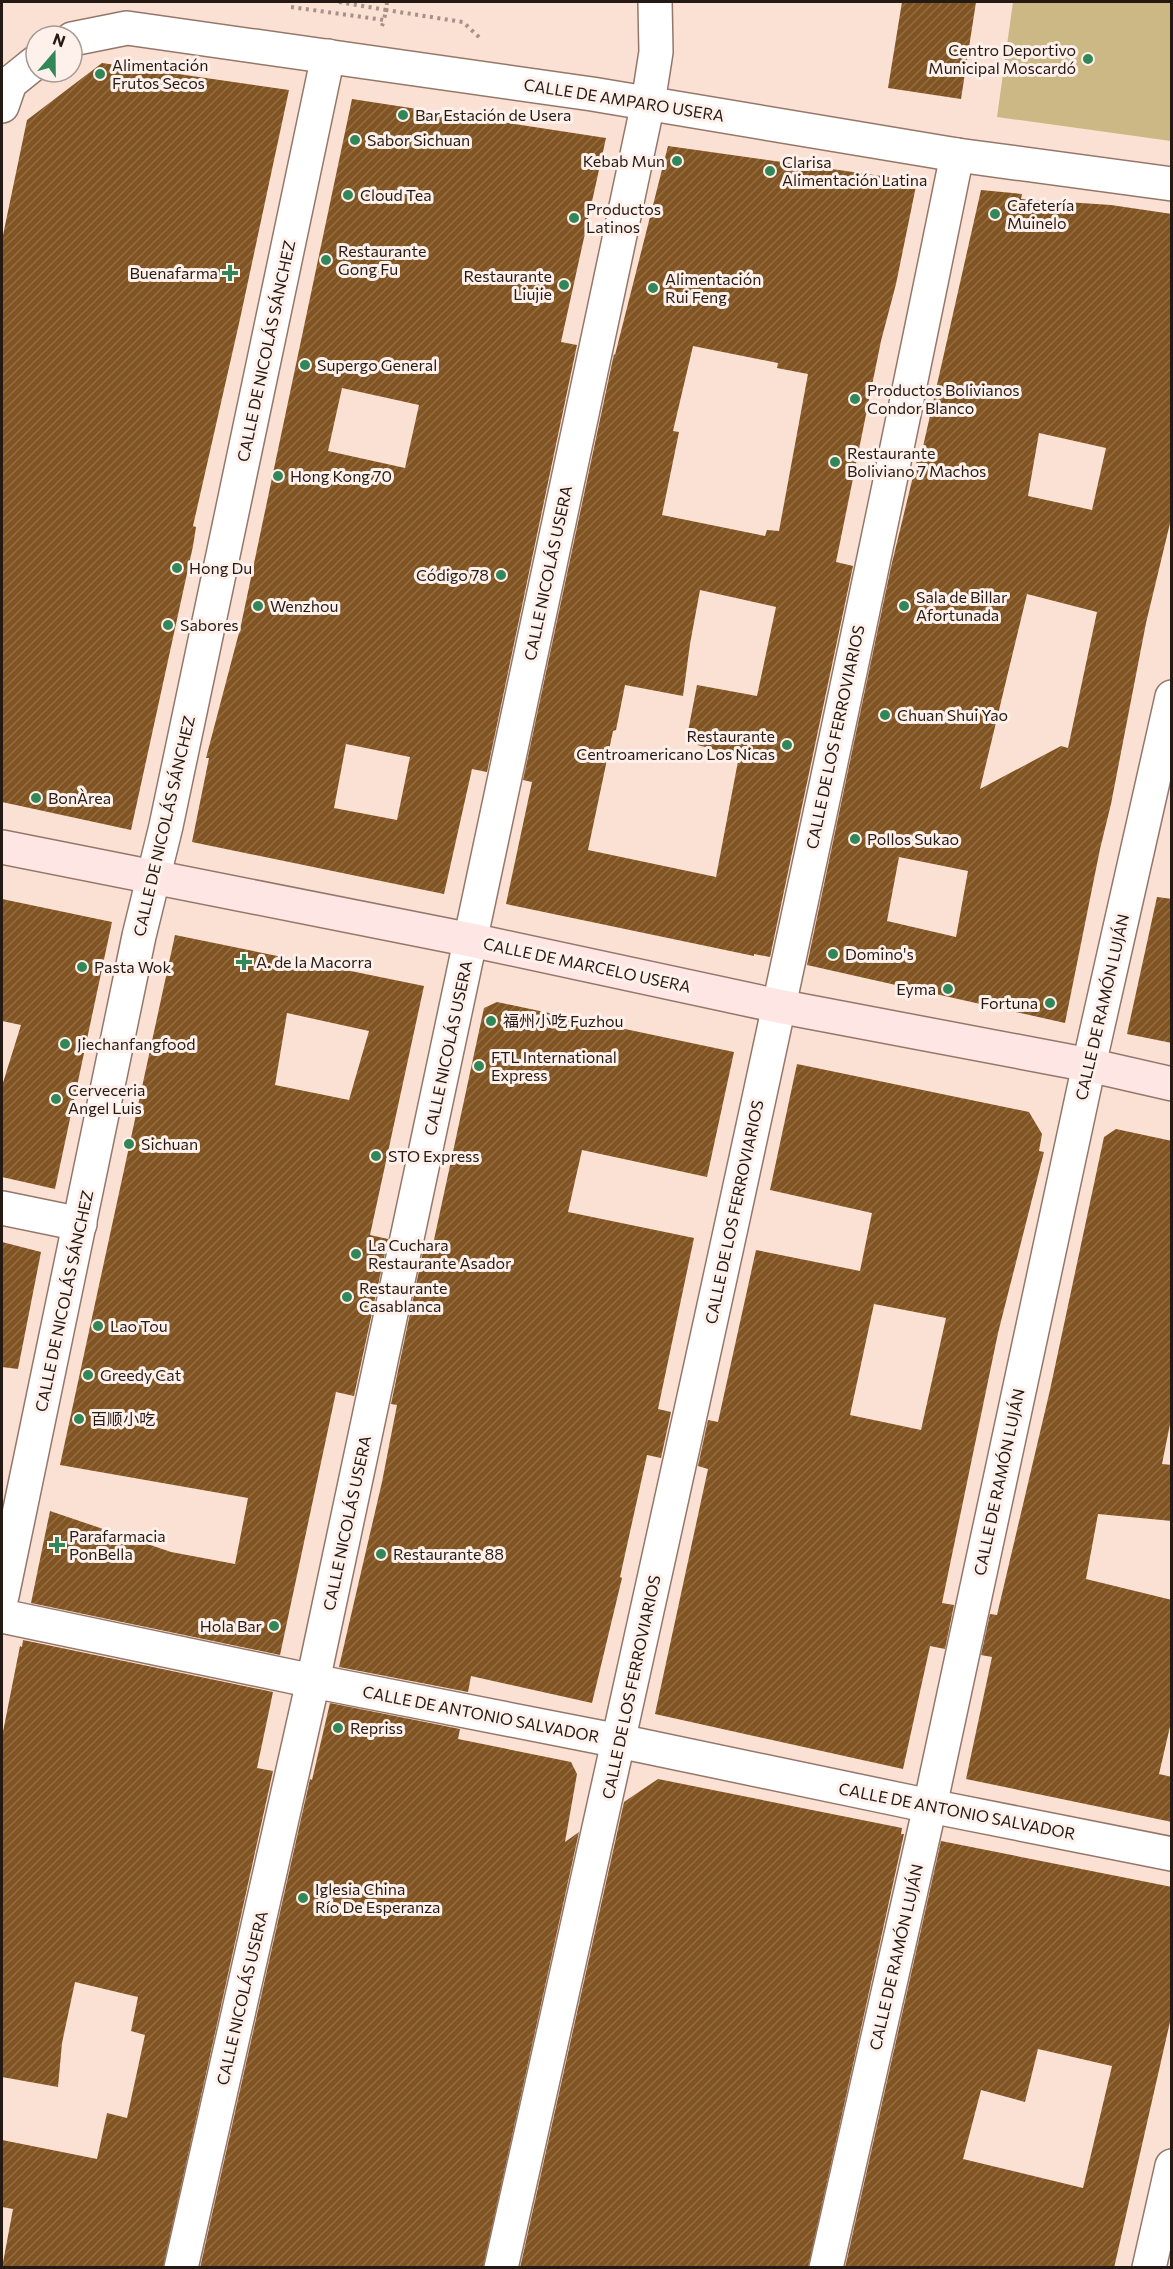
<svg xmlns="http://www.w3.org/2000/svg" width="1173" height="2269" font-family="Commissioner,'Noto Sans SC',sans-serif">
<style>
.pitch{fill:#ccb885}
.building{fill:url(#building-hatch);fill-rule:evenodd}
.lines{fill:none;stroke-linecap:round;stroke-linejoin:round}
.minor-casing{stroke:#95776a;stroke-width:36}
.secondary-casing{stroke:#95776a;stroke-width:36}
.path{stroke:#a69188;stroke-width:4;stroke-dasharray:3 4.5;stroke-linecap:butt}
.minor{stroke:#fff;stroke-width:33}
.secondary{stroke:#fee6e5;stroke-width:33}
.poi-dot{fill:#328759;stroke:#fef0ea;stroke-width:2}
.labels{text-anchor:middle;stroke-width:6;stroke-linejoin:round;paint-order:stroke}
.poi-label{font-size:16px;fill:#251914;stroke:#fef0ea;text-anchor:start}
.street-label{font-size:16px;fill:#251914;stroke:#fef0ea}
</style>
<defs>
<pattern id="building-hatch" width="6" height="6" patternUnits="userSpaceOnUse" patternTransform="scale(1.5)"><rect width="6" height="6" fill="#815421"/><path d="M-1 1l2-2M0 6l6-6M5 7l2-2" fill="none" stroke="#906e47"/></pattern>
</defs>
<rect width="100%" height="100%" fill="#fbe0d4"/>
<!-- pitch -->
<path class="pitch" d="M1013,2h158v139l-174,-24z"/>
<!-- building -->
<g class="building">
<path d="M902,2h74l-15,97 -73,-11z"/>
<path d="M102,63l187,27 -49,229 -47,207 3,1 -3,19 -62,284 -129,-28v-562l25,-120z"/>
<path d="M352,99l254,39 -45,204 16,3 -90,427 -15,-3 -28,125 -252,-52 17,-84h-3l35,-133zM342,388l77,17 -14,63 -77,-17zM346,744l64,13 -13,63 -63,-12z"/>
<path d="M668,146l249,35 -21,103 -15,57 -45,221 17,4 -83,391 -16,-3v2l-248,-52 26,-122 -9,-2 91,-426 1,1zM693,346l85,17 -1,5 31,6 -29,157 -12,-1 -2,6 -103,-21 17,-83 -6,-1zM700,590l76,17 -19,89 -60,-11 -11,57 53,14 -23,121 -128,-27 25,-119 3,-1 9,-45 58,11 7,-52z"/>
<path d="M981,190l41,4 -1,5 90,6 61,9v301l-26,108 -35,181 -11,45 -35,174 -258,-58 84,-398 26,-107h3zM1039,433l67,15 -14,62 -64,-14zM1027,594l70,18 -29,136 -7,-2 -81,43zM899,857l69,14 -12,66 -69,-16z"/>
<path d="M1157,897l15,2v144l-45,-9z"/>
<path d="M2,899l110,23 -57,267 -53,-12v-91l19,-61 -19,-4z"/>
<path d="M175,935l249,51 -54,249 18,4 -34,157 -18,-4 -56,263 -249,-52 19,-92 121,41 64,12 13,-66 -188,-33zM287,1013l82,18 -20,69 -74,-15z"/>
<path d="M497,1002l237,50 -27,125 -125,-27 -14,62 126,26 -36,171 13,3 -10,46 -14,-3 -27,122 2,1 -30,125 -121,-27 -3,16 -129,-25 43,-185 15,-77 -6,-1 33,-157 8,2 52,-241z"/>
<path d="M797,1064l232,48 13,22 -3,17 5,1 -46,181 -56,270 12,2 -9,44 -15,-3 -27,123 -248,-55 53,-245 -10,-3 10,-46 10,2 38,-172 104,21 12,-58 -102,-23zM874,1304l72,14 -25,112 -71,-15z"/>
<path d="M1116,1129l56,12v273l-10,50 10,1v56l-74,-7 -12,65 86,21v118l-13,56 13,3v45l-206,-43 26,-122 -11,-2 9,-41 7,1 53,-225 54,-253z"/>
<path d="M2,1242l39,10 -23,117 -16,-2z"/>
<path d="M23,1640l250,52 -16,76 16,3 -110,497h-161l11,-59 -11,-2v-67l95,19 10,-46 20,5 18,-83 -14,-4 7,-34 -63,-15 -13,61 -4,44 -56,-10v-340l18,-91 2,1z"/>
<path d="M330,1703l130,26 -2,10 113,23 6,12 -12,68 14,-10 -96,436h-283l110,-489 2,1z"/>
<path d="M658,1779l244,49 -1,6h3l-96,434h-288l104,-466z"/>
<path d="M941,1841l231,46v126l-58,255h-269zM1038,2049l74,17 -29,122 -120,-29 18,-69 44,12z"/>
</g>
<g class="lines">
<!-- minor casing -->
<g class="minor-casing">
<g id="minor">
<path d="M72,39l55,-11 465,66 365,61 215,29"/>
<path d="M2,106l8,-23 26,-21"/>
<path d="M2,1208l78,16"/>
<path d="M2,1596l137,-660 27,-110 162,-770"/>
<path d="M2,1616l311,65 306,60 311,65 242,48"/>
<path d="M181,2268l132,-587 335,-1578 8,-51 -1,-50"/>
<path d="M501,2268c157,-703 313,-1407 456,-2113"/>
<path d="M826,2268l104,-462 159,-741 83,-368"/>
<path d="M1149,2268l23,-102"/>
</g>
</g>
<!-- secondary casing -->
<g class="secondary-casing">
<path id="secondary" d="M2,847l469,93 307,66 311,59 83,19"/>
</g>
<!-- path -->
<g class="path">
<path d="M339,2l47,8 -2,10"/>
<path d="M387,2l-1,8 77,12 18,17"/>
<path d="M291,7l93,13 -2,6"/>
</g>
<!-- minor -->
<use href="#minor" class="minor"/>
<!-- secondary -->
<use href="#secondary" class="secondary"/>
</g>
<!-- markers -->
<g class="poi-dot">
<circle cx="1088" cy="59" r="6"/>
<circle cx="100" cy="74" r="6"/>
<circle cx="403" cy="115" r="6"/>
<circle cx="355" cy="140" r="6"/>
<circle cx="677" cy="161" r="6"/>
<circle cx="770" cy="171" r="6"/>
<circle cx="348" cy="195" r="6"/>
<circle cx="995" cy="214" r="6"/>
<circle cx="574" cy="218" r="6"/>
<circle cx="326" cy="260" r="6"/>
<path d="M227 264h6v6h6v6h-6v6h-6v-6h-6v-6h6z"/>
<circle cx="564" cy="285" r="6"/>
<circle cx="653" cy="288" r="6"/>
<circle cx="305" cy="365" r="6"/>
<circle cx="855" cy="399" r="6"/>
<circle cx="835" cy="462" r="6"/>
<circle cx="278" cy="476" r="6"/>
<circle cx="177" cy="568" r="6"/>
<circle cx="501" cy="575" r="6"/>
<circle cx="258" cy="606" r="6"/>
<circle cx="904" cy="606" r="6"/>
<circle cx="168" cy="625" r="6"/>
<circle cx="885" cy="715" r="6"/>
<circle cx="787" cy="745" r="6"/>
<circle cx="36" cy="798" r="6"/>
<circle cx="855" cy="839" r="6"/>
<circle cx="833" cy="954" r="6"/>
<path d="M241 953h6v6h6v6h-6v6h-6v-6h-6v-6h6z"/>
<circle cx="82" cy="967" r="6"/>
<circle cx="948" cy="989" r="6"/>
<circle cx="1050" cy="1003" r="6"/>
<circle cx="491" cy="1021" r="6"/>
<circle cx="65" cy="1044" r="6"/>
<circle cx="479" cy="1066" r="6"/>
<circle cx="56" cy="1099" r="6"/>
<circle cx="129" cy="1144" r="6"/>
<circle cx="376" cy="1156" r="6"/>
<circle cx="356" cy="1254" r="6"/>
<circle cx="347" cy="1297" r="6"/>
<circle cx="98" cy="1326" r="6"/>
<circle cx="88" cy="1375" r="6"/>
<circle cx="79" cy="1419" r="6"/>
<path d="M54 1536h6v6h6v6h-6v6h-6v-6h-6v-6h6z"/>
<circle cx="381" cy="1554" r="6"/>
<circle cx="274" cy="1626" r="6"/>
<circle cx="338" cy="1728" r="6"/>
<circle cx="303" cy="1898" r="6"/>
</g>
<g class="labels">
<!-- poi labels -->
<g class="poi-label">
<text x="1076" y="56" text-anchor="end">Centro Deportivo<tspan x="1076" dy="18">Municipal Moscardó</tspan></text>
<text x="112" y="71">Alimentación<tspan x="112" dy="18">Frutos Secos</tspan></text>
<text x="415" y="121">Bar Estación de Usera</text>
<text x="367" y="146">Sabor Sichuan</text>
<text x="665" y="167" text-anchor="end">Kebab Mun</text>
<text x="782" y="168">Clarisa<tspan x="782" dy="18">Alimentación Latina</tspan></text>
<text x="360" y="201">Cloud Tea</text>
<text x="1007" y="211">Cafetería<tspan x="1007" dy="18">Muinelo</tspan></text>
<text x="586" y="215">Productos<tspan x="586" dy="18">Latinos</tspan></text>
<text x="338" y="257">Restaurante<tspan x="338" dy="18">Gong Fu</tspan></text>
<text x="218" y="279" text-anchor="end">Buenafarma</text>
<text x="552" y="282" text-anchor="end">Restaurante<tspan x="552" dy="18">Liujie</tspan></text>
<text x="665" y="285">Alimentación<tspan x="665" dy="18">Rui Feng</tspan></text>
<text x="317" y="371">Supergo General</text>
<text x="867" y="396">Productos Bolivianos<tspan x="867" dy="18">Condor Blanco</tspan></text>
<text x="847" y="459">Restaurante<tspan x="847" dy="18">Boliviano 7 Machos</tspan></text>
<text x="290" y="482">Hong Kong 70</text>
<text x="189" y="574">Hong Du</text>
<text x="489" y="581" text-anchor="end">Código 78</text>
<text x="916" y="603">Sala de Billar<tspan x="916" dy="18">Afortunada</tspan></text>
<text x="270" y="612">Wenzhou</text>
<text x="180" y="631">Sabores</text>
<text x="897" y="721">Chuan Shui Yao</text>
<text x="775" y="742" text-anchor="end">Restaurante<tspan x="775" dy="18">Centroamericano Los Nicas</tspan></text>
<text x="48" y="804">BonÀrea</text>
<text x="867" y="845">Pollos Sukao</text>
<text x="845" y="960">Domino's</text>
<text x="256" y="968">A. de la Macorra</text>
<text x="94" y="973">Pasta Wok</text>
<text x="936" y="995" text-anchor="end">Eyma</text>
<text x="1038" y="1009" text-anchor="end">Fortuna</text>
<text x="503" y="1027">福州小吃 Fuzhou</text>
<text x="77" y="1050">Jiechanfangfood</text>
<text x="491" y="1063">FTL International<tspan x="491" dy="18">Express</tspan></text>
<text x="68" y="1096">Cerveceria<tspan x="68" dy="18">Angel Luis</tspan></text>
<text x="141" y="1150">Sichuan</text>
<text x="388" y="1162">STO Express</text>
<text x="368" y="1251">La Cuchara<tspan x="368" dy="18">Restaurante Asador</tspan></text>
<text x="359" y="1294">Restaurante<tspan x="359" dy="18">Casablanca</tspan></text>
<text x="110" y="1332">Lao Tou</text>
<text x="100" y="1381">Greedy Cat</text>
<text x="91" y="1425">百顺小吃</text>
<text x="69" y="1542">Parafarmacia<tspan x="69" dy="18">PonBella</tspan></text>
<text x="393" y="1560">Restaurante 88</text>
<text x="262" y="1632" text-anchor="end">Hola Bar</text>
<text x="350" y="1734">Repriss</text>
<text x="315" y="1895">Iglesia China<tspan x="315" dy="18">Río De Esperanza</tspan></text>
</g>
<!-- street labels -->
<g class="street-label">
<text transform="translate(624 100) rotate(9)" y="6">CALLE DE AMPARO USERA</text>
<text transform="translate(266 351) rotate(-78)" y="6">CALLE DE NICOLÁS SÁNCHEZ</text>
<text transform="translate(548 573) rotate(-78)" y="6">CALLE NICOLÁS USERA</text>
<text transform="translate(835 737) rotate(-78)" y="6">CALLE DE LOS FERROVIARIOS</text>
<text transform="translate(164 826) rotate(-77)" y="6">CALLE DE NICOLÁS SÁNCHEZ</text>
<text transform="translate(587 965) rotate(12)" y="6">CALLE DE MARCELO USERA</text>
<text transform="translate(1102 1007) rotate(-77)" y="6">CALLE DE RAMÓN LUJÁN</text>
<text transform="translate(448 1048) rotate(-78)" y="6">CALLE NICOLÁS USERA</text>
<text transform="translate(734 1212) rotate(-78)" y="6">CALLE DE LOS FERROVIARIOS</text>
<text transform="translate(64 1301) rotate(-78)" y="6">CALLE DE NICOLÁS SÁNCHEZ</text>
<text transform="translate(999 1482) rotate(-78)" y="6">CALLE DE RAMÓN LUJÁN</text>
<text transform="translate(347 1523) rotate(-78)" y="6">CALLE NICOLÁS USERA</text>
<text transform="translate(631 1687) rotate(-78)" y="6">CALLE DE LOS FERROVIARIOS</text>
<text transform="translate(481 1714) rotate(11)" y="6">CALLE DE ANTONIO SALVADOR</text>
<text transform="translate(957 1811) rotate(11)" y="6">CALLE DE ANTONIO SALVADOR</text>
<text transform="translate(896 1957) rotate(-77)" y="6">CALLE DE RAMÓN LUJÁN</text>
<text transform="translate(242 1998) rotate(-77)" y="6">CALLE NICOLÁS USERA</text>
</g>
</g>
<!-- border -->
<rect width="1173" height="2269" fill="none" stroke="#251914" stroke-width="6"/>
<!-- north arrow -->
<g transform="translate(54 54) rotate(20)"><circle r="28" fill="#fef0ea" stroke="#a79a94" stroke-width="1.5"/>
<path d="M0-4.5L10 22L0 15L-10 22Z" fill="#328759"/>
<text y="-9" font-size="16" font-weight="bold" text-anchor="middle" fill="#251914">N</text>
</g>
</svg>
